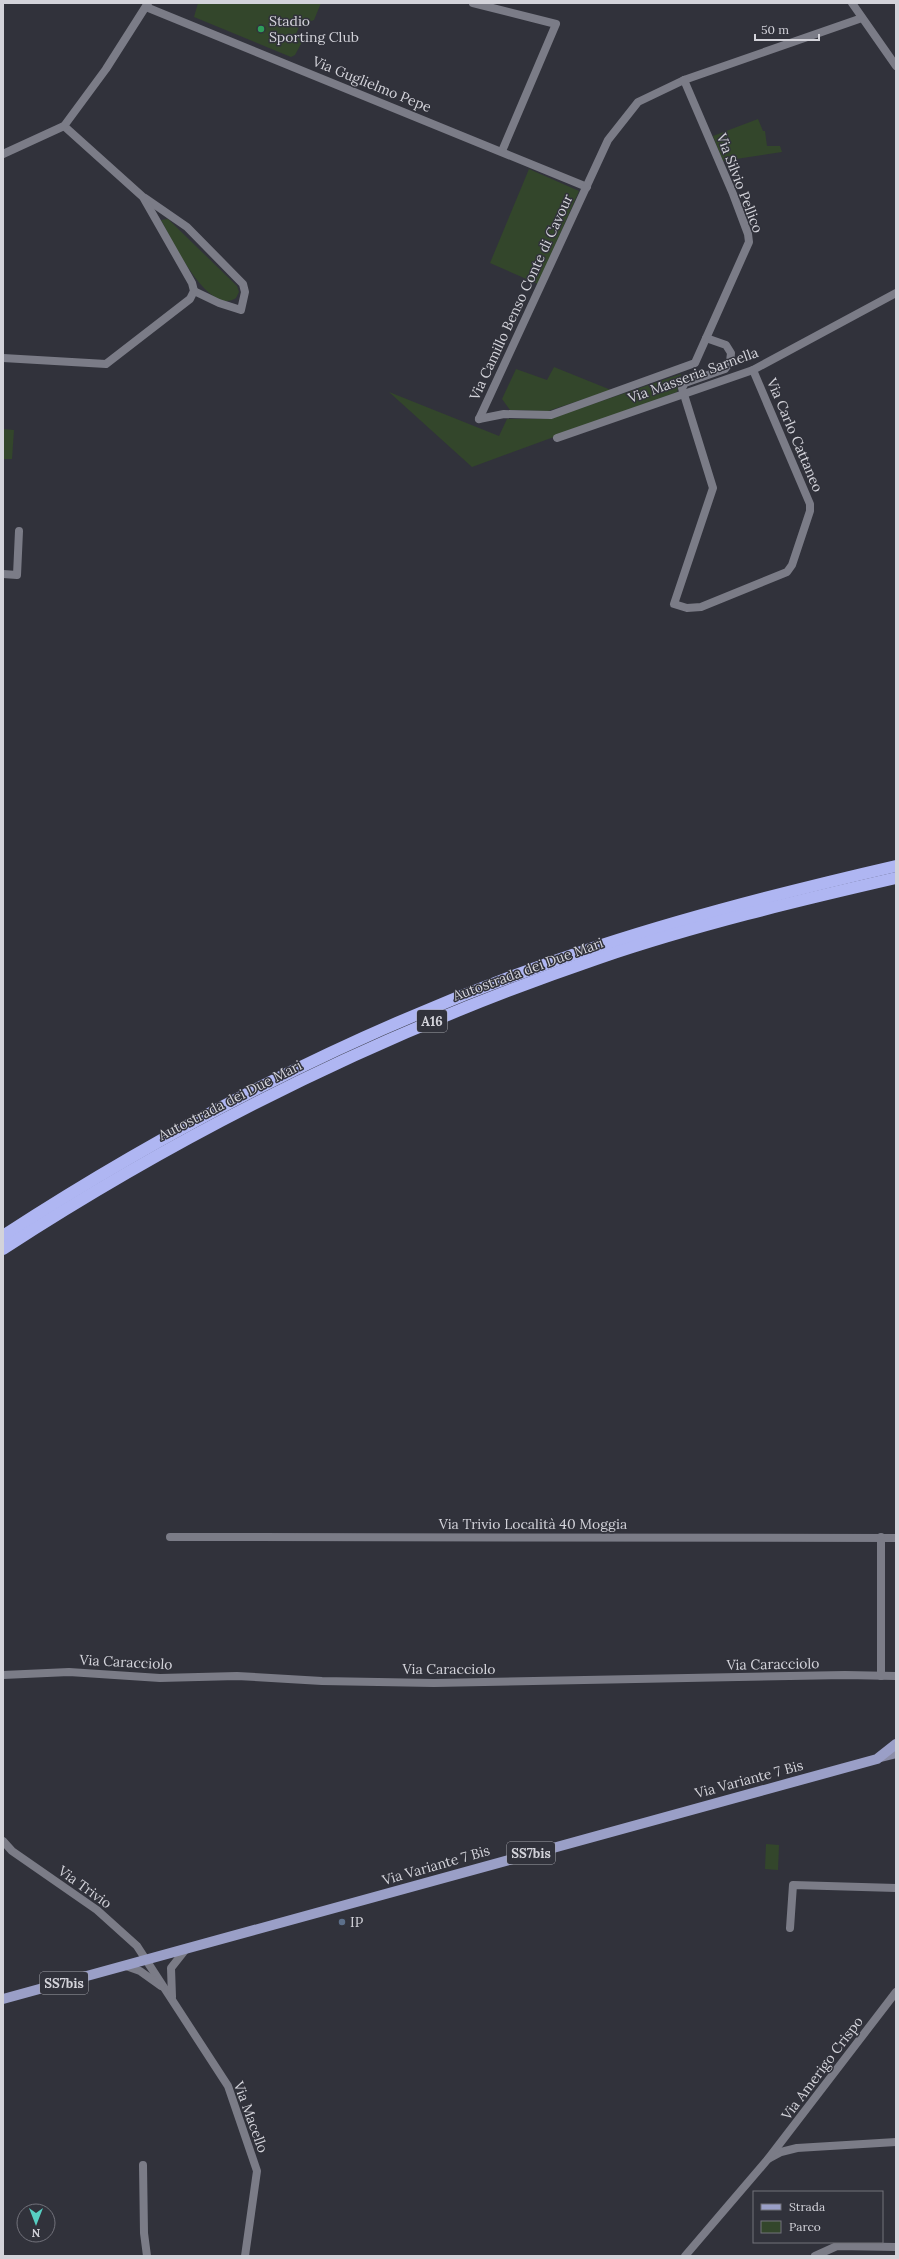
<svg xmlns="http://www.w3.org/2000/svg" width="899" height="2259" font-family="Lora,serif">
<style>
.green{fill:#33462b}
.lines{fill:none;stroke-linecap:round;stroke-linejoin:round}
.minor{stroke:#7b7c87;stroke-width:8}
.tertiary{stroke:#7b7c87;stroke-width:8}
.secondary{stroke:#8b8da7;stroke-width:8}
.primary{stroke:#9a9fc7;stroke-width:10}
.motorway{stroke:#afb6f2;stroke-width:12}
.leisure-dot{fill:#2e9e5b;stroke:#31323b;stroke-width:1.5}
.service-dot{fill:#5c6f8a;stroke:#31323b;stroke-width:1.5}
.labels{text-anchor:middle;stroke-width:3;stroke-linejoin:round;paint-order:stroke}
.shield{fill:#31323b;stroke:#a2a3aa;stroke-width:1}
.shield-label{font-size:13px;font-weight:bold;fill:#d3d3da}
.poi-label{font-size:14px;fill:#d3d3da;stroke:#31323b;text-anchor:start}
.street-label{font-size:14px;fill:#d3d3da;stroke:#31323b}
</style>
<rect width="100%" height="100%" fill="#31323b"/>
<!-- green -->
<g class="green">
<path d="M198,3h123l-7,17 -14,5 -4,9 3,2 3,6 -7,13 -4,2 -97,-40z"/>
<path d="M758,119l5,12h2l2,15h13l2,6 -59,9 -10,-25z"/>
<path d="M529,169l50,22 -41,93 -48,-21z"/>
<path d="M168,219l69,67 2,6 -3,6c-28,19 -65,-60 -75,-78z"/>
<path d="M554,367l57,23 -63,21 -38,-1 -8,-11 14,-30 31,11z"/>
<path d="M681,374l-4,18 -205,75 -83,-75 110,44 8,-17h42z"/>
<path d="M3,429l11,1 -2,29h-9z"/>
<path d="M766,1844l13,1 -1,25 -13,-1z"/>
</g>
<g class="lines">
<!-- minor -->
<g class="minor">
<path d="M473,3l83,21 -54,127"/>
<path d="M146,7l441,180"/>
<path d="M145,198l42,29 56,57 2,8 -4,18 -22,-7 -25,-12"/>
<path d="M706,338l20,7 5,8 -1,9 -5,7 -40,14 -3,5 31,100 -39,116 13,4 14,-1 86,-35 5,-7 18,-54v-7l-57,-134"/>
<path d="M3,358l103,6 84,-65 4,-8 -2,-8 -49,-86 -79,-71"/>
<path d="M479,419l129,-279 30,-38 46,-22 178,-62"/>
<path d="M479,419l25,-5 47,1 144,-52 54,-121 -1,-8 -15,-40 -49,-114"/>
<path d="M557,438l196,-68 143,-77"/>
<path d="M3,574l14,1 2,-44"/>
<path d="M170,1537l726,1"/>
<path d="M881,1537v139"/>
<path d="M3,1675l66,-3 91,6 77,-2 85,5 112,2 411,-8 51,1"/>
<path d="M3,1841l9,10 85,59 40,36 91,140 29,85 -12,85"/>
<path d="M790,1928l3,-43 103,3"/>
<path d="M126,1966l14,5 21,15"/>
<path d="M172,1997l-1,-29 15,-19"/>
<path d="M768,2159l13,-7 16,-4 99,-6"/>
<path d="M143,2165l1,68 3,23"/>
<path d="M815,2256l22,-10 59,1"/>
</g>
<!-- tertiary -->
<g class="tertiary">
<path d="M852,3l44,63"/>
<path d="M3,154l61,-28 42,-57 42,-66"/>
<path d="M685,2256l83,-97 128,-167"/>
</g>
<!-- secondary -->
<path class="secondary" d="M880,1758l16,-4"/>
<!-- primary -->
<path class="primary" d="M3,1999l874,-240 19,-15"/>
<!-- motorway -->
<g class="motorway">
<path d="M3,1236c186,-121 385,-221 596,-290 98,-32 197,-57 297,-80"/>
<path d="M3,1249c186,-121 385,-219 596,-291 97,-33 197,-57 297,-80"/>
</g>
</g>
<!-- markers -->
<circle class="leisure-dot" cx="261" cy="29" r="4"/>
<circle class="service-dot" cx="342" cy="1922" r="4"/>
<g class="labels">
<!-- shield labels -->
<g class="shield">
<rect x="417" y="1010" width="30" height="22" rx="3"/>
<rect x="507" y="1842" width="48" height="22" rx="3"/>
<rect x="40" y="1972" width="48" height="22" rx="3"/>
</g>
<g class="shield-label">
<text x="432" y="1026">A16</text>
<text x="531" y="1858">SS7bis</text>
<text x="64" y="1988">SS7bis</text>
</g>
<!-- poi labels -->
<g class="poi-label">
<text x="269" y="26">Stadio<tspan x="269" dy="16">Sporting Club</tspan></text>
<text x="350" y="1927">IP</text>
</g>
<!-- street labels -->
<g class="street-label">
<text transform="translate(372 84) rotate(22)" y="5">Via Guglielmo Pepe</text>
<text transform="translate(740 183) rotate(69)" y="5">Via Silvio Pellico</text>
<text transform="translate(521 297) rotate(-65)" y="5">Via Camillo Benso Conte di Cavour</text>
<text transform="translate(693 375) rotate(-20)" y="5">Via Masseria Sarnella</text>
<text transform="translate(795 435) rotate(67)" y="5">Via Carlo Cattaneo</text>
<text transform="translate(528 969) rotate(-20)" y="5">Autostrada dei Due Mari</text>
<text transform="translate(230 1100) rotate(-27)" y="5">Autostrada dei Due Mari</text>
<text x="533" y="1529">Via Trivio Località 40 Moggia</text>
<text transform="translate(126 1662) rotate(3)" y="5">Via Caracciolo</text>
<text transform="translate(773 1664) rotate(-1)" y="5">Via Caracciolo</text>
<text x="449" y="1674">Via Caracciolo</text>
<text transform="translate(749 1779) rotate(-15)" y="5">Via Variante 7 Bis</text>
<text transform="translate(436 1865) rotate(-16)" y="5">Via Variante 7 Bis</text>
<text transform="translate(85 1887) rotate(36)" y="5">Via Trivio</text>
<text transform="translate(822 2068) rotate(-53)" y="5">Via Amerigo Crispo</text>
<text transform="translate(251 2117) rotate(70)" y="5">Via Macello</text>
</g>
</g>
<!-- border -->
<rect width="899" height="2259" fill="none" stroke="#d3d3da" stroke-width="8"/>
<!-- legend -->
<rect x="753" y="2191" width="130" height="52" fill="#31323b" stroke="#72727b"/>
<rect x="761" y="2204" width="20" height="6" fill="#9a9fc7" stroke="#72727b"/>
<text x="789" y="2211" font-size="12" fill="#d3d3da">Strada</text>
<rect x="761" y="2221" width="20" height="12" fill="#33462b" stroke="#72727b"/>
<text x="789" y="2231" font-size="12" fill="#d3d3da">Parco</text>
<!-- north arrow -->
<g transform="translate(36 2223) rotate(180)"><circle r="19" fill="#31323b" stroke="#72727b"/>
<path d="M0-3L7 15L0 10L-7 15Z" fill="#57cec2"/>
<text y="-6" font-size="11" font-weight="bold" text-anchor="middle" fill="#d3d3da">N</text>
</g>
<!-- scale -->
<path d="M755 34v6h64v-6" fill="none" stroke="#d3d3da" stroke-width="2"/>
<text x="761" y="34" font-size="12" fill="#d3d3da" stroke="#31323b" stroke-width="3" paint-order="stroke">50 m</text>
</svg>
